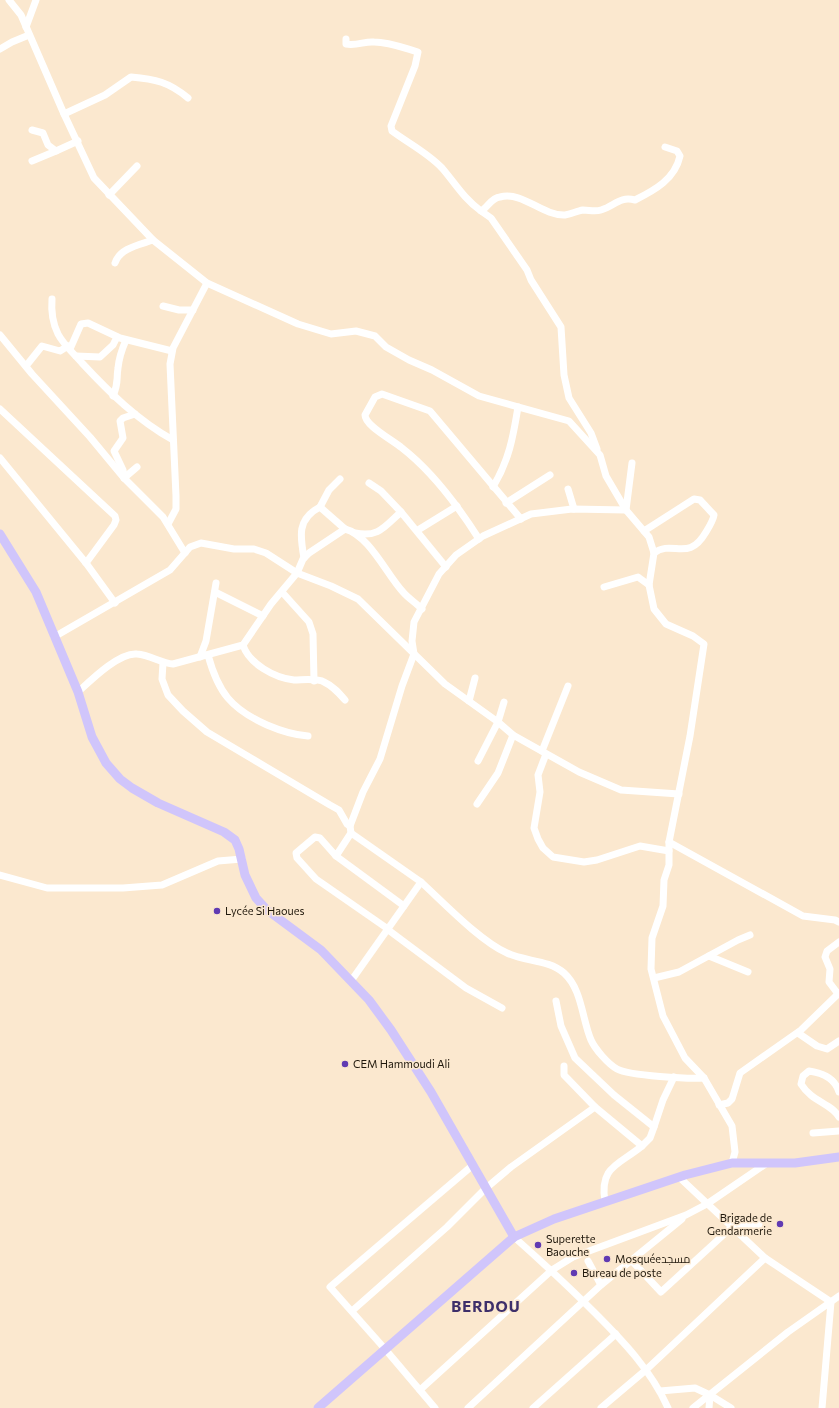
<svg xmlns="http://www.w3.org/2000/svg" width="839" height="1408" font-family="Commissioner,Cairo,sans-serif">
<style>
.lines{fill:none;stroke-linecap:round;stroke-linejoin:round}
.minor{stroke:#fff;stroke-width:7}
.major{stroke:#d0c5fb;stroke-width:9}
.poi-dot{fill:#603ab2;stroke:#fbe8cf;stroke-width:1.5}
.labels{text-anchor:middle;stroke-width:3;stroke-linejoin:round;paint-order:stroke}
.poi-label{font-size:11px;fill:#20180c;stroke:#fbe8cf;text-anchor:start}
.district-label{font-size:15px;font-weight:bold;letter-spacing:1px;fill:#3e2f6a;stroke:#fbe8cf}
</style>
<rect width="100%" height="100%" fill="#fbe8cf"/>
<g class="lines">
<!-- minor -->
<g class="minor">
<path d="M9,0l12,15 43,99 30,64 59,62 54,43 91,41 33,10 25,-3 19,5 11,11 23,13 23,10 47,26 90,25 31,34 6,21 20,34 23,27 5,16 -5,32 5,24 12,15 27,12 11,8 -14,92 -21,106v23l-5,15 -1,26 -11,32 -1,31 12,47 22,42 19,20 28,48 3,26 -3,11"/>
<path d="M26,27l10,-27"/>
<path d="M346,39v5c11,2 19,-3 28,-2 15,0 30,6 44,10l-3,14 -24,60 1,5c16,12 36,22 50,37 13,15 22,31 39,43 7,-4 10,-13 19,-14 23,-6 42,19 65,18 6,-1 12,-4 18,-5 6,0 12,2 18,0 14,-4 18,-14 34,-10 20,-10 40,-21 45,-44l-3,-5 -12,-4"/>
<path d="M0,49l12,-7 17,-7"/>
<path d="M64,114l41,-19 26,-18c24,2 38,5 57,21"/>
<path d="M32,130l11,3 5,12 8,6 22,-10"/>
<path d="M32,161l24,-10"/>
<path d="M109,195l28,-29"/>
<path d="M481,211l10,7 36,52 4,10 30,47 3,48 5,23 22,35 6,16"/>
<path d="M115,263c5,-15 24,-18 38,-23"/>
<path d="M52,299c-1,13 0,23 6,35 5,10 16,20 24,29 27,29 55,57 91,77"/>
<path d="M163,306l16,4h14"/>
<path d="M0,335l32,39 58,63 34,41 39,39 22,36"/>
<path d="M70,349l11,-25 7,-1 32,15 52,13"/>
<path d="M76,356l24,1 13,-12 4,-8"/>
<path d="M26,366l16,-20 18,5 8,-5"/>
<path d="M113,396c6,-14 3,-15 5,-28 1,-10 4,-19 8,-28"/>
<path d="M0,409l115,107 1,4 -2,5 -28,38"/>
<path d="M0,458l86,105 29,40"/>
<path d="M124,478l-1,-8 -9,-19 9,-13 -3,-17 3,-3 12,-4"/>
<path d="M124,478l13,-11"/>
<path d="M369,483l12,8 20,21"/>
<path d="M493,487c16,-27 20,-49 25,-80"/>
<path d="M568,489l6,20"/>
<path d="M506,503l44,-28"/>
<path d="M320,507l9,-17 11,-11"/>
<path d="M168,524l8,-15v-13l-6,-132 3,-16 34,-65"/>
<path d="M418,530l39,-24"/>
<path d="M644,531l50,-32 6,1 14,15c-1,6 -5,12 -8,17 -18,31 -33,7 -52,21"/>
<path d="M355,533c24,5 30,-7 46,-21l45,55"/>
<path d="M479,539c-21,-33 -46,-67 -77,-91 -9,-8 -37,-22 -37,-33l10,-18 7,-3 48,17 91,108"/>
<path d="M304,558c-4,-22 -7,-39 16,-51l25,22"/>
<path d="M604,587l34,-10 11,8"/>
<path d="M215,592l48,24"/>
<path d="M282,592l27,30 4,12 1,47"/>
<path d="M54,637l116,-67 20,-23 11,-4 33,6h20l12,4 31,20 34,13 27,13 87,85 53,38 15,13 66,37 42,18 58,4"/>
<path d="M243,645c6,19 32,33 51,35 9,0 23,-2 30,2 9,4 15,11 21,18"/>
<path d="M208,655c10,37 23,54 59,70 14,6 26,10 41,11"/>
<path d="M200,657l6,-16 10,-58"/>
<path d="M163,663l-1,16 6,16 15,16 24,21 123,73 9,5 8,14 3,2"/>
<path d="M78,692c12,-11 41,-40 59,-38 13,1 24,9 36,10l70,-19 28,-41 26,-31 6,-14 6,-6 36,-24c24,6 42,46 58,63 5,6 13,11 19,17"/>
<path d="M469,701l6,-23"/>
<path d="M542,751l26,-65"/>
<path d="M546,754l-8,21 2,17 -6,36 4,11 5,9 10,9 31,5 13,-2 43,-14 29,5"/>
<path d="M478,761l20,-39 6,-20"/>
<path d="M477,804l21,-31 15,-38"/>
<path d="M351,833l-1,-7 13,-34 17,-33 22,-73 12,-32 -2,-13 2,-19 25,-48 17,-19 27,-19 48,-22 41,-5 54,1 6,-47"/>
<path d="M669,842l134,74 32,4 4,2"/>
<path d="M336,856l68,50"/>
<path d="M0,875l47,13h76l39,-3 56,-24 24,-2"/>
<path d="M421,882c23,21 59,59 86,71 18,9 41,6 57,20 18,16 18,46 27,67 4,9 17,24 26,29 13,7 72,10 87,9"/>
<path d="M387,929l79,59 36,20"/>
<path d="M709,956l39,16"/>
<path d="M654,978l25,-6 59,-32 12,-5"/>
<path d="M351,981l70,-99 -70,-49 -15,23 -16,-18 -5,-1 -19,16 1,5 19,21 72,50"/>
<path d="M838,994l-9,-12 1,-13 -5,-12 2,-6 12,-9"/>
<path d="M556,1001l5,25 14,32 39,37 40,32 -4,11 -8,8 -47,-39 -31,-32v-9"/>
<path d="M798,1033l19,13 10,3 12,-8"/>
<path d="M839,1092c-4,-14 -16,-19 -30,-21l-6,5 -2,8c11,18 30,19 38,33"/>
<path d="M719,1105l9,-2 4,-4 8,-26 61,-43 38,-37"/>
<path d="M654,1127l9,-27 11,-23"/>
<path d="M813,1133l26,-2"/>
<path d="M605,1202c-6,-36 14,-37 37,-56"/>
<path d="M725,1218l15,6h19"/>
<path d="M514,1237c27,24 54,49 80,75 29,29 57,58 74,96"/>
<path d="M765,1258l66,44 -9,106"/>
<path d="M588,1261l13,24"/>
<path d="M632,1261l29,31 71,-65"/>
<path d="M352,1311l95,-84 38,-38 26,-22 84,-60"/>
<path d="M420,1390l132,-120 21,-13 113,-42 21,-11 60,-41"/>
<path d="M660,1391l35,-3 15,7 21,13"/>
<path d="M435,1408l-50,-59 -55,-62 143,-122"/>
<path d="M468,1408l133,-123 81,-66"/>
<path d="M533,1408l83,-74"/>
<path d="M601,1408l46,-39 118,-111 -86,-81"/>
<path d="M693,1408l95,-76 51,-36"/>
<path d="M709,1408l1,-13"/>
</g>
<!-- major -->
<g class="major">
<path d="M0,534l36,58 42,100 14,45 14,26 14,16 12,9 26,15 66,29 11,8 4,9 6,26 11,23 11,12 54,40 48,50 22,30 40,62 83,145"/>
<path d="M318,1408l196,-171 40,-18 131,-44 47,-12h63l44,-6"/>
</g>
</g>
<!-- markers -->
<g class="poi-dot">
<circle cx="217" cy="911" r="4"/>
<circle cx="345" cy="1064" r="4"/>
<circle cx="780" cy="1224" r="4"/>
<circle cx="538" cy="1245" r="4"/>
<circle cx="607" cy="1259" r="4"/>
<circle cx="574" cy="1273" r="4"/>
</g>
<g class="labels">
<!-- poi labels -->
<g class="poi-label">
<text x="225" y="915">Lycée Si Haoues</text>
<text x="353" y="1068">CEM Hammoudi Ali</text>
<text x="772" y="1222" text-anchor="end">Brigade de<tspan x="772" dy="13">Gendarmerie</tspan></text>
<text x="546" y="1243">Superette<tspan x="546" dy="13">Baouche</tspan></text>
<text x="615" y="1263">Mosquéeمسجد</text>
<text x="582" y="1277">Bureau de poste</text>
</g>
<!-- district labels -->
<g class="district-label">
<text x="486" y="1312">BERDOU</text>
</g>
</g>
</svg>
